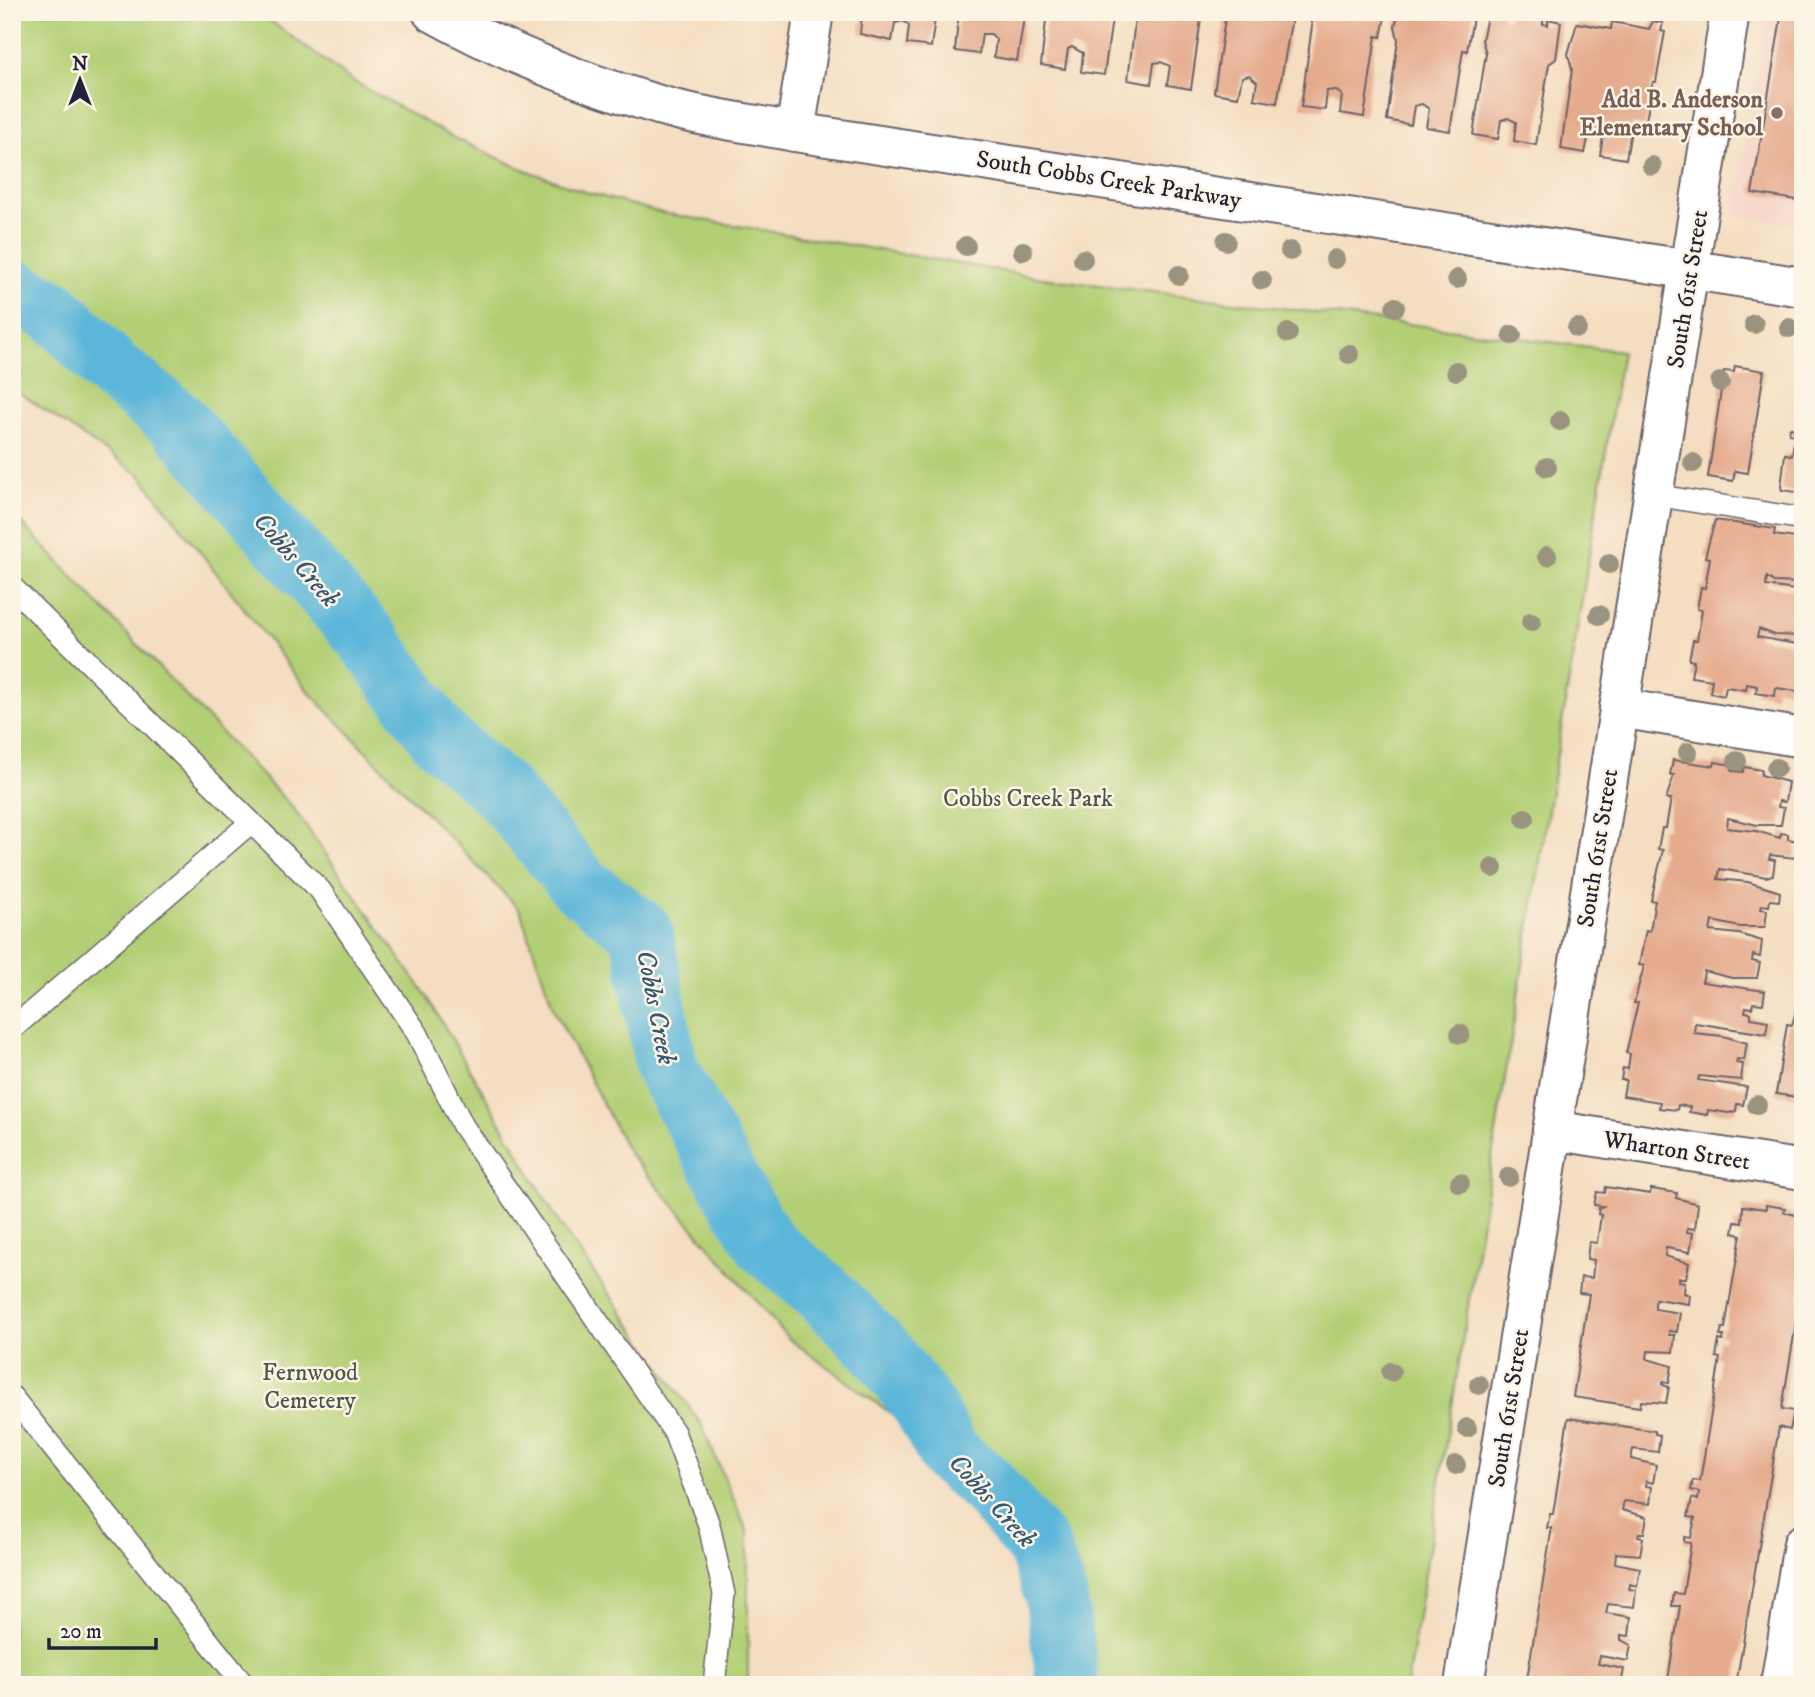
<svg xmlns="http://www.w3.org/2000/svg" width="1815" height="1697" font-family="'IM FELL DW Pica',serif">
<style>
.built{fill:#f6d1c5}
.green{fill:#b3cf75;stroke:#6a7858;stroke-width:2}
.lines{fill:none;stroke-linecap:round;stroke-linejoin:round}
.river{stroke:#5bb6d9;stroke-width:63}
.building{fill:#e5ab8e}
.lane-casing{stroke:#6c636a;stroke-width:24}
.street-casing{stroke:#6c636a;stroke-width:42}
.primary-casing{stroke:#6c636a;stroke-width:42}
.lane{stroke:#fff;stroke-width:21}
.street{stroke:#fff;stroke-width:38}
.primary{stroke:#fff;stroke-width:38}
.tree{fill:#999380}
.education-dot{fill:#8d6e63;stroke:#fcf5e5;stroke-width:2.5}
.labels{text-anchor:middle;stroke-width:5;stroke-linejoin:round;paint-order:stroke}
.education-label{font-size:24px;font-weight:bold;fill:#785e54;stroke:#fcf5e5;text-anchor:end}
.street-label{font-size:24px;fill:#22223b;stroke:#fcf5e5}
.park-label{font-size:24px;fill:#4e564c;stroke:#fcf5e5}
.water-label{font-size:26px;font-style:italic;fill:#365672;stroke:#fcf5e5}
</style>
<rect width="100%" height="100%" fill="#fcf5e5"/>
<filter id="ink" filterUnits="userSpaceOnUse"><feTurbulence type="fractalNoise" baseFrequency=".0143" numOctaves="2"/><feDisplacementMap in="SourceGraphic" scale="14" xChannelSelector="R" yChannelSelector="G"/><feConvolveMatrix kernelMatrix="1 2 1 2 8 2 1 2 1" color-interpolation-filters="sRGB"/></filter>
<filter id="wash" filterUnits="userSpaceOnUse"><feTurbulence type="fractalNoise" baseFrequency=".00686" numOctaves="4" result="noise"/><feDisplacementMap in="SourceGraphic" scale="28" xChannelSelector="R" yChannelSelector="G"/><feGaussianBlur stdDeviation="1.57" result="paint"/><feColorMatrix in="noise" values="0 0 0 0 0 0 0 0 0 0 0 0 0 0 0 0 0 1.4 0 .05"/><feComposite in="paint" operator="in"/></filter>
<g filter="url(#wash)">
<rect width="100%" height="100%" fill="#f4ddc0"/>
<!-- built -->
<path class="built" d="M1767,12h36v213l-68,-10z"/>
<!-- green -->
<g class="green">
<path d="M12,12h246l93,68 105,59 67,30 62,23 77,21 381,65 579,73 -215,1334h-339l-12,-89 -17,-49 -56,-66 -195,-143 -160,-186 -74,-142 -34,-100 -211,-218 -169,-217 -128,-87z"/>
<path d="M12,513l281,295 135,190 133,228 140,198 47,109v152h-736z"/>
</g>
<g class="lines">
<!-- river -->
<path class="river" d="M12,289l43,23 58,58 63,50 190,217 74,101 62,54 78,93 62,47 24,135 70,128 31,51 51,42 62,62 43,55 27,50 33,26 56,66 17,49 12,89"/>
</g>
<g id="blocks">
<!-- building -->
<g class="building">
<path d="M862,12h74l-5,35 -24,-3 2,-19 -6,-4 -8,2 -3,18 -32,-7z"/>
<path d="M959,12h66l-8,49 -23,-4 2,-18 -5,-5h-9l-3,20 -24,-3z"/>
<path d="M1047,12h66l-9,63 -23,-3 2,-19 -11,-6 -4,2 -3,20 -24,-4z"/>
<path d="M1136,12h66l-11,77 -24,-4 3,-19 -9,-4 -7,1 -3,21 -23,-4z"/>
<path d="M1226,12h72l-7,11 -14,80 -23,-4 3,-17 -8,-7 -7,2 -4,20 -24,-4z"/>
<path d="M1308,12h78l-5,25 -5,-1 -12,81 -24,-4 2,-18 -7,-5 -8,1 -2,19 -24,-3 11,-81z"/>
<path d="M1399,12h75l-7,39 -4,-1 -13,81 -24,-4 3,-18 -7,-5 -8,2 -3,19 -24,-5 11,-80 -3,-14z"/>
<path d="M1488,12h15l-1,6 6,1 1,-6 34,6v5l5,1v-6l13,3 -5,37 -7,5 -13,81 -22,-4 2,-19 -8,-4 -7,2 -3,19 -25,-4 13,-82 -4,-13z"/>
<path d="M1782,12h21v189l-51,-8z"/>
<path d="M1653,21l10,2 -2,8 4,1 -9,50h-3l-8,44 -13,-1 -6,34 -26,-4 3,-19 -4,-3h-10l-4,20 -24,-4 11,-80 -4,-15 9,-31 34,6 1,-7 37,7z"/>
<path d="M1735,366l29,5 -16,102 -13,-2 -2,10 -25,-4 16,-106 10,1z"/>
<path d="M1799,391l4,1v88l-2,11 -5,1 -14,-2 -1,-3 4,-33 7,1 3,-20 -6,-1 1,-6 6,1z"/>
<path d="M1715,520l60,9 -1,6 29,4v44l-29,-1 -7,-5 -1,9 37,5v45l-28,-1 -16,-6 -2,8 46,8 -3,26 3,1v20l-27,-4 -1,8 -19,-3 1,-7 -10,-2 -1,6 -20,-3 -2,9 -14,-3 2,-13 -21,-3 3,-16 -5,-1 4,-20h4l5,-30 -5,-1 4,-22 4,1 5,-30 -5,-1z"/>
<path d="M1673,760l41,6 1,-4 17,3v6l11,1 1,-5 18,3 -1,5 27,7 -3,20 -6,-1 -1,6 6,1 -3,17h-24l-29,-7 -1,10 29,3 24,7 1,-5 7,1v5l9,2 -2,17 -25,-3 -1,4 6,1 -2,15 -7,2 -46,-8 -2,10 30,3 32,10 -1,9 -9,-1 -1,6 -7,-1 -1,4 6,1 -2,17h-25l-28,-6 -2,10 29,3 23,7 -2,16 -7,-2 -1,6 8,2 -3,15h-25l-28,-7 -1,7 -1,4 63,9 -2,13 -10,-1 -1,5 -6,-1 -1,5 6,1v5l17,3 -2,13 -71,-11 -1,10 29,3 24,7 -3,17 -7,-1 -1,4 7,1 -2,16 -42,-4 -1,4 49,7 -4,18 -6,-1 -1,7 -7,2 -21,-3 -1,5 -18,-3 1,-5 -12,-2 -1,5 -18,-2 1,-6 -37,-6 3,-16h-5l2,-12 5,1 2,-15 -4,-1 12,-50h-4l10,-37 -5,-1 7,-35 4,1 5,-30 -4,-1 12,-50 -5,-1 4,-21h4l5,-29h-5l8,-24h-4z"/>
<path d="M1799,1000h4v98l-27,-4 11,-70 5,1z"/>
<path d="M1606,1187l44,7 1,-5 26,4 -1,5 22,6 -3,25 -8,-1v4l6,1 -3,19 -24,-4 -1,8 24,7 -3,15h-7v3l6,1 -1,11 6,2 -1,9 -33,-5 -1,5v5l25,4 -3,19 -8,-1v4h6l-2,17 -25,-1 -1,8 25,7 -3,17 -6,-1v3l6,2 -3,16 -25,-2 -1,6 -67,-10 16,-103 -10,-1 2,-16 11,1 2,-18 -7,-1 2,-17 8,1 4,-28 -3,-1 1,-6 4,-2 -9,-1 3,-13 8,1z"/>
<path d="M1766,1205l19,3 -1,4 19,5 -3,81 -18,111 12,2 -4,19 -11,-3 -43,258h-69l13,-79h-8l2,-13 9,1 8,-51 -7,-1v-5l7,1 4,-20 -7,-1 4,-19 6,2 1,-8 -8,-2 2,-10 7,1 20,-123 -4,-1 3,-17 4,1 1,-5h-4l2,-8h3l16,-93 -8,-2 2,-11 7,1 1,-17 23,3z"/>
<path d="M1568,1418l87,13v3l5,1 -2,17 -25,-3 -2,10 25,6 -3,18 -7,-2v5l6,1 -2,17 -26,-3 -1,4 -1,5 25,7 -3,16h-5l-1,4 5,1 -3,17 -24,-2 -1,10 25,5 -3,18 -7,-2 -1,5 7,1 -2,17 -26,-3 -2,9 25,4 -2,19 -8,-1v5l10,5 -3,16 -28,-5 -2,8 26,5 -3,16h-95l25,-152v-5h-4l3,-14h3z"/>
</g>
</g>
</g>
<g filter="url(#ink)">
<use href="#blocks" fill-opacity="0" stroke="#6c636a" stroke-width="2"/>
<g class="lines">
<!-- lane casing -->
<g class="lane-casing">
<g id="lane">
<path d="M1654,495l149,24"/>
<path d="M12,587l308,303 97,143 46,93 211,306 35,93 15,69 -10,91"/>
<path d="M12,1029l237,-205"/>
<path d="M12,1397l232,288"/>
</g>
</g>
<!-- street casing -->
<g class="street-casing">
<g id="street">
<path d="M795,132l19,-120"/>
<path d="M1619,708l184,30"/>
<path d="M1552,1130l251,40"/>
<path d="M1464,1685l266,-1673"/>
<path d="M1780,1685l23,-141"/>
</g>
</g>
<!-- primary casing -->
<g class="primary-casing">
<path id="primary" d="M432,12c71,40 149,70 227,93 43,13 91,18 136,27l1008,155"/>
</g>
<!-- lane -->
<use href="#lane" class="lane"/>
<!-- street -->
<use href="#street" class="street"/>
<!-- primary -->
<use href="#primary" class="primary"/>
</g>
<!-- trees -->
<g class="tree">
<circle cx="1652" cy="166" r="10"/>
<circle cx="1226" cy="241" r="10"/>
<circle cx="966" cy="246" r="10"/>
<circle cx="1023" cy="251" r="10"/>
<circle cx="1290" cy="251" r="10"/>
<circle cx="1083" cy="259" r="10"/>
<circle cx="1335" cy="259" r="10"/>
<circle cx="1179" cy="275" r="10"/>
<circle cx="1457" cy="279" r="10"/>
<circle cx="1262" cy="280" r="10"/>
<circle cx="1395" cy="307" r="10"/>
<circle cx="1754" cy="324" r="10"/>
<circle cx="1577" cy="328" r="10"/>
<circle cx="1789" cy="328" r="10"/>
<circle cx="1288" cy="333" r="10"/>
<circle cx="1512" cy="335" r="10"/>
<circle cx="1349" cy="354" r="10"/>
<circle cx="1456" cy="371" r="10"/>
<circle cx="1720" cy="382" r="10"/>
<circle cx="1560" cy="421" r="10"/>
<circle cx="1693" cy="463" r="10"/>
<circle cx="1547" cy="467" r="10"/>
<circle cx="1547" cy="556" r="10"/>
<circle cx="1609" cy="564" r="10"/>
<circle cx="1599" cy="615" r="10"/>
<circle cx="1531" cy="622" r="10"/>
<circle cx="1688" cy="752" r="10"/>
<circle cx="1737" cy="761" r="10"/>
<circle cx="1776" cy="768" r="10"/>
<circle cx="1525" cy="818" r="10"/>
<circle cx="1493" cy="868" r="10"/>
<circle cx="1460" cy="1034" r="10"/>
<circle cx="1757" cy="1105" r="10"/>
<circle cx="1509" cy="1177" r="10"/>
<circle cx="1460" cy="1183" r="10"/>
<circle cx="1391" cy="1372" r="10"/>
<circle cx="1479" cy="1385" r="10"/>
<circle cx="1467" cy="1428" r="10"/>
<circle cx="1456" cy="1465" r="10"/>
</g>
</g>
<!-- markers -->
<circle class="education-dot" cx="1777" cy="113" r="7"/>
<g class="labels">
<!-- education labels -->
<g class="education-label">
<text x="1763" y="107">Add B. Anderson<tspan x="1763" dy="28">Elementary School</tspan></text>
</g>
<!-- street labels -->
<g class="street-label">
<text transform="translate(1109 179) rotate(9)" y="8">South Cobbs Creek Parkway</text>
<text transform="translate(1687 289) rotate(-81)" y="8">South 61st Street</text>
<text transform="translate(1597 848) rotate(-81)" y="8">South 61st Street</text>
<text transform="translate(1677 1150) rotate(9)" y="8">Wharton Street</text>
<text transform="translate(1508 1408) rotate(-81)" y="8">South 61st Street</text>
</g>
<!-- park labels -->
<g class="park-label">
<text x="1028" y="806">Cobbs Creek Park</text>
<text x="310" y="1380">Fernwood<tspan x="310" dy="28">Cemetery</tspan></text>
</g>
<!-- water labels -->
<g class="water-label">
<text transform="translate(297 559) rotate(49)" y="9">Cobbs Creek</text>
<text transform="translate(657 1007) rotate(79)" y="9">Cobbs Creek</text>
<text transform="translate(993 1500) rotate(48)" y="9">Cobbs Creek</text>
</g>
</g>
<!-- margin -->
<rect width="1815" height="1697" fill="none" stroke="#fcf5e5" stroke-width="42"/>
<!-- north arrow -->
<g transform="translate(80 80)" stroke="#fcf5e5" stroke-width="5" paint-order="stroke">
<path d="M0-5L12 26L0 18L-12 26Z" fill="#22223b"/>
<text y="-10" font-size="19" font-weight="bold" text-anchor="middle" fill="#22223b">N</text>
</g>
<!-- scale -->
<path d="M49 1638v10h107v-10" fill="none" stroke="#22223b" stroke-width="3.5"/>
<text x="60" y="1638" font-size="21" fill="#22223b" stroke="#fcf5e5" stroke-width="5" paint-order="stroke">20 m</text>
</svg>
